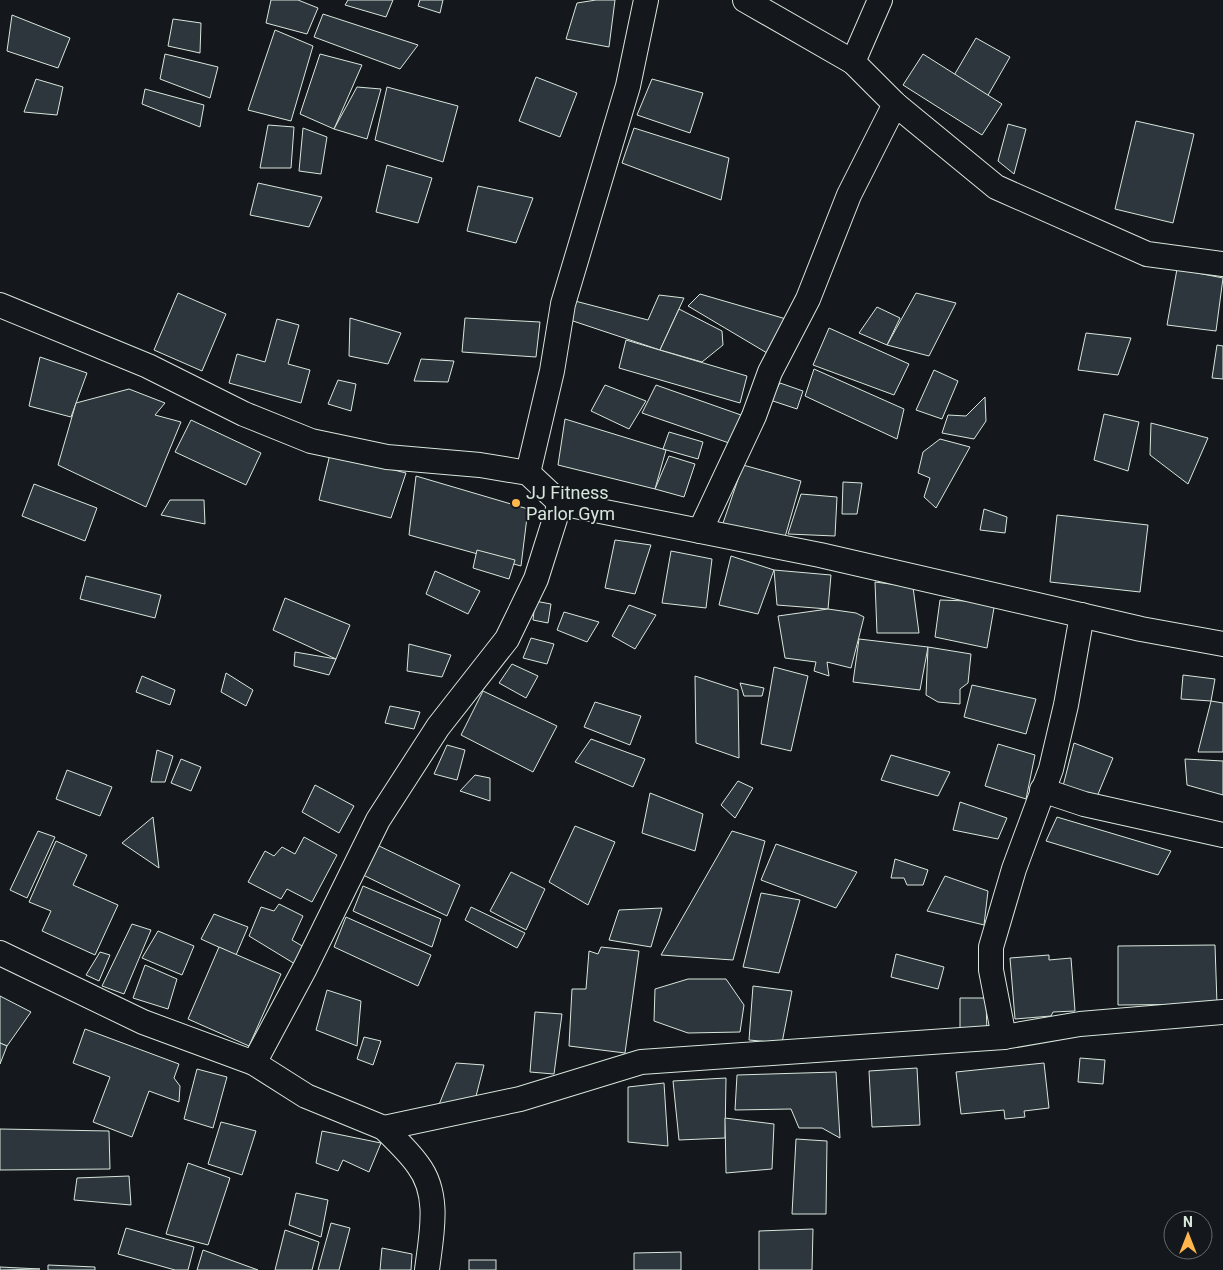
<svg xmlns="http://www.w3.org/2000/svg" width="1223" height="1270" font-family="Roboto,sans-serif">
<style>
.building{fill:#2c363c;stroke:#d8e6dc}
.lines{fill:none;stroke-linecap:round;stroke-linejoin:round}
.minor-casing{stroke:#d8e6dc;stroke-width:26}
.minor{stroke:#14181c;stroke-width:24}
.poi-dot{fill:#ffb74d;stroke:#14181c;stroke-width:2}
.labels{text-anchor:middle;stroke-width:4;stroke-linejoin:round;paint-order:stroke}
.poi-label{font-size:18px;fill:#d8e6dc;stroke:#14181c;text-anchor:start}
</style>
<rect width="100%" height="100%" fill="#14181c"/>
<!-- building -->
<g class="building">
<path d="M271,0h27l20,8 -11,26 -41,-11z"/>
<path d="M348,0h45l-7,17 -41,-12z"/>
<path d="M420,0h23l-3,13 -22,-7z"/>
<path d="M596,0h19l-6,47 -43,-8 11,-36z"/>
<path d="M323,14l95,31 -18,24 -86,-32z"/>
<path d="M12,15l58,23 -12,30 -51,-17z"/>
<path d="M173,19l28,4 -1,30 -32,-7z"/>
<path d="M275,30l38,16 -22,75 -43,-11z"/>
<path d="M976,38l34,19 -23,40 -34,-20z"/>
<path d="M165,54l53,13 -8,31 -50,-19z"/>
<path d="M320,54l42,11 -28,64 -34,-15z"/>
<path d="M923,54l79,50 -20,31 -79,-50z"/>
<path d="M536,77l41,16 -17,44 -41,-16z"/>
<path d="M36,79l27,8 -6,28 -33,-3z"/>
<path d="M652,79l51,14 -13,40 -53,-18z"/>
<path d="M357,87l24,2 -14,50 -33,-10z"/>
<path d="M387,87l71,19 -15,56 -68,-22z"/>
<path d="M145,89l59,16 -4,22 -58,-23z"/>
<path d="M1136,121l58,13 -21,89 -58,-14z"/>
<path d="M1008,124l18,5 -12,45 -16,-13z"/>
<path d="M268,125l26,2 -3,41h-31z"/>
<path d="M303,128l24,9 -6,37 -22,-3z"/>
<path d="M634,128l95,30 -8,42 -99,-37z"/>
<path d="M387,165l45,13 -14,45 -42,-11z"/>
<path d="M258,183l64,14 -13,30 -59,-12z"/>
<path d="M478,186l55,12 -17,45 -49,-12z"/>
<path d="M1177,269l46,9 -7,53 -49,-6z"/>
<path d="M178,293l48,21 -24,57 -48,-21z"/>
<path d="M916,293l40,10 -27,53 -42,-11z"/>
<path d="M700,294l86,25 -19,34 -79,-47z"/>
<path d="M659,295l25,3 -24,52 -96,-32 11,-17 73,19z"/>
<path d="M877,307l23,11 -13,27 -28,-12z"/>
<path d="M679,309l43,22 1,14 -21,17 -42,-12z"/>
<path d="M350,318l51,15 -13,31 -39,-8z"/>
<path d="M465,318l75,4 -4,35 -74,-5z"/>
<path d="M277,319l22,6 -11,39 22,6 -9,33 -72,-20 8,-29 28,8z"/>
<path d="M829,328l80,36 -15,31 -81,-30z"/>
<path d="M1086,333l45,5 -13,37 -40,-5z"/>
<path d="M626,340l121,36 -7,27 -121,-35z"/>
<path d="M1217,345l6,1v33l-11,-1z"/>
<path d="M40,357l47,16 -16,44 -42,-11z"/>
<path d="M421,359l33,2 -6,21 -34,-1z"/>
<path d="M814,369l90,40 -7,30 -92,-43z"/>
<path d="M934,370l24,11 -16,38 -26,-9z"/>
<path d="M338,380l18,4 -5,27 -23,-7z"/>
<path d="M780,383l23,8 -6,18 -27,-9z"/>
<path d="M605,385l41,16 -17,28 -38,-18z"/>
<path d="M656,385l85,30 -9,29 -90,-31z"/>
<path d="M129,389l36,14 -10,12 26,7 -35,85 -88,-42 18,-62z"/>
<path d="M985,397l1,24 -12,18 -32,-6 6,-18 18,1z"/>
<path d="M1104,414l35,8 -11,49 -34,-11z"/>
<path d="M565,419l101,31 -11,39 -97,-24z"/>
<path d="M191,420l70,33 -15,32 -71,-33z"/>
<path d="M1151,423l57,15 -20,46 -38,-29z"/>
<path d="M669,432l34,10 -5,17 -35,-10z"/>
<path d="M940,439l30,8 -34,61 -12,-11 6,-19 -12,-5 5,-21z"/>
<path d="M330,454l76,19 -15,45 -72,-18z"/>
<path d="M669,456l26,8 -11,33 -29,-8z"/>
<path d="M743,465l58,16 -16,56 -63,-11z"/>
<path d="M416,476l112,33 -7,57 -112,-31z"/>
<path d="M843,482l19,1 -5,31h-15z"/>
<path d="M34,484l63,24 -12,33 -63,-25z"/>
<path d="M801,494l36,3 -2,39 -47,-2z"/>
<path d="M170,500h34l1,24 -44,-9z"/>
<path d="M984,509l23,8 -2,16 -25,-3z"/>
<path d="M1057,515l91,10 -8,67 -90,-10z"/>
<path d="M615,540l36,5 -16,49 -30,-6z"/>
<path d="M477,550l38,10 -6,19 -36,-11z"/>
<path d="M671,551l41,8 -6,49 -44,-5z"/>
<path d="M731,556l43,14 -16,44 -39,-9z"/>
<path d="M774,570l57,5 -3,34 -51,-4z"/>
<path d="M435,571l45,20 -12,23 -42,-20z"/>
<path d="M86,576l75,19 -6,23 -75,-19z"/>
<path d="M875,582l38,5 6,46h-42z"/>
<path d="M285,598l65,27 -14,34 -63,-29z"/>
<path d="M940,600l55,2 -8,46 -52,-11z"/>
<path d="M535,601l16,3 -3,19 -15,-3z"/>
<path d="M629,605l27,10 -21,34 -23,-13z"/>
<path d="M828,609l28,4 8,4 -13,51 -24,-6 2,14 -15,-5 2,-9 -31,-4 -7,-42z"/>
<path d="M564,612l35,10 -12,20 -30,-12z"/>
<path d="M531,638l23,6 -7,20 -24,-6z"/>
<path d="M859,639l69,8 -8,43 -67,-8z"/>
<path d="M409,644l42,11 -9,22 -35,-6z"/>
<path d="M928,647l43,7 -3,29 -8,6v15l-22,-2 -12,-7z"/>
<path d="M295,652l41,7 -7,16 -35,-9z"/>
<path d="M512,664l26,12 -12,22 -27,-15z"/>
<path d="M774,667l34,9 -17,75 -30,-7z"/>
<path d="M226,673l27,17 -7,16 -25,-14z"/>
<path d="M1183,675l32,4 -4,22 -30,-2z"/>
<path d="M142,676l33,14 -5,15 -34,-13z"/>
<path d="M695,676l43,14 1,68 -43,-15z"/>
<path d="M740,683l24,5 -2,8h-18z"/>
<path d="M972,685l64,14 -10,35 -62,-17z"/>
<path d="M483,691l74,35 -24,46 -72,-37z"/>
<path d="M1211,701l12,2v49h-25z"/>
<path d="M595,702l46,14 -11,29 -46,-18z"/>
<path d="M390,706l30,6 -6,17 -29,-6z"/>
<path d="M591,739l54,20 -12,28 -58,-25z"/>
<path d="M1074,743l39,15 -17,41 -33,-13z"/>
<path d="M998,744l37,11 -9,44 -41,-13z"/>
<path d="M447,745l18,5 -8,30 -23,-6z"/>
<path d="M157,750l16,6 -8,26h-14z"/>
<path d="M891,755l59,17 -12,24 -57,-16z"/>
<path d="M181,759l20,8 -10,24 -20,-8z"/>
<path d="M1185,759l38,2v34l-36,-10z"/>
<path d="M67,770l45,17 -12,29 -44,-17z"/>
<path d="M475,775l15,3v23l-30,-10z"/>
<path d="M738,781l15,7 -18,30 -14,-13z"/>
<path d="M315,785l39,21 -15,27 -37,-21z"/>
<path d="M650,793l53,21 -8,37 -53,-18z"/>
<path d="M960,802l47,16 -9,21 -45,-9z"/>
<path d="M153,817l6,51 -37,-25z"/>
<path d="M1057,817l114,34 -13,24 -112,-34z"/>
<path d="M575,826l40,16 -27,63 -39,-23z"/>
<path d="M38,831l17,6 -28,61 -17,-8z"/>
<path d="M732,831l33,10 -32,119 -72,-5z"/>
<path d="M304,837l33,18 -25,47 -25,-13 -6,10 -33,-17 17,-31 9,5 8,-9 13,7z"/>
<path d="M56,841l31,14 -14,30 45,20 -23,50 -53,-24 9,-20 -22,-9z"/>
<path d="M375,844l85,41 -13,31 -86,-42z"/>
<path d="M776,844l81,28 -21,36 -75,-28z"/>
<path d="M895,859l33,11 -5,15h-16l-3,-7h-13z"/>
<path d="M511,872l34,17 -19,41 -36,-19z"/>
<path d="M945,876l43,15 -4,34 -57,-14z"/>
<path d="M363,886l78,33 -9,28 -79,-36z"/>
<path d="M761,893l39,7 -21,73 -36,-6z"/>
<path d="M279,904l24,12 -11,24 12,7 -9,17 -46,-28 12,-29 13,4z"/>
<path d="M471,907l54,26 -8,15 -52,-28z"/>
<path d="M662,908l-11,39 -42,-7 10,-30z"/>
<path d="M214,914l34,13 -12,28 -35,-16z"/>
<path d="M346,917l85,38 -13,31 -84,-39z"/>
<path d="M132,924l19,6 -27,64 -22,-8z"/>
<path d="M158,931l36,15 -12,29 -40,-17z"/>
<path d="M1215,945l2,59 -99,1v-59z"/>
<path d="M219,947l62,27 -32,72 -61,-27z"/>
<path d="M601,947l38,4 -14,102 -56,-7 3,-57h14l3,-38 9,3z"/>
<path d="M100,952l10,3 -11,26 -13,-6z"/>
<path d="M896,954l48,13 -6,22 -47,-12z"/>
<path d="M1049,955v5l22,-2 4,53 -22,1 -2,4 -36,3 -5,-61z"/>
<path d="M145,965l32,14 -9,30 -35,-11z"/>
<path d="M688,979h38l18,26 -4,27 -52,1 -34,-12 1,-32z"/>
<path d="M753,986l39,5 -10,52 -33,-3z"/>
<path d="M327,990l34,11 -4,45 -41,-16z"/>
<path d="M0,996l31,16 -24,34 -7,-3z"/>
<path d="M960,998h26l1,37h-27z"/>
<path d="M535,1012l27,2 -8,60 -24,-2z"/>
<path d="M85,1029l94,35 -5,14 6,8 -1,16 -30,-11 -17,46 -39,-15 17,-45 -37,-14z"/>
<path d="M364,1037l17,4 -8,24 -16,-6z"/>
<path d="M0,1043l7,3 -7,18z"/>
<path d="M1080,1058l25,2 -2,24 -25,-2z"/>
<path d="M456,1063l28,2 -10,39 -36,3z"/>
<path d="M1044,1063l5,45 -25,3 1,6 -20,2 -1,-9 -43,4 -5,-42z"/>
<path d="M917,1068l3,57 -48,2 -3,-56z"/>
<path d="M197,1069l30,8 -14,51 -29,-9z"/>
<path d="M836,1072l4,66 -18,-10h-23l-8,-19 -56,1 2,-35z"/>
<path d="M726,1078l-1,60 -46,2 -6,-59z"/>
<path d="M664,1083l4,63 -40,-4v-55z"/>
<path d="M725,1118l49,6 -2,45 -46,4z"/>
<path d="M221,1122l35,9 -14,44 -34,-11z"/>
<path d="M0,1129l109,2 1,38 -110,1z"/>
<path d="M322,1131l59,12 -12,29 -26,-12 -5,11 -22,-8z"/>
<path d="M796,1139l31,2 -1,73h-34z"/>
<path d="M188,1163l42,15 -22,67 -42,-11z"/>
<path d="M129,1176l2,29 -57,-5 3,-22z"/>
<path d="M296,1193l32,7 -7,37 -32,-12z"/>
<path d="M331,1223l19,5 -11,42h-21z"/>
<path d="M126,1228l68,19 -6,23h-13l-57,-16z"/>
<path d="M813,1229l-1,41h-53v-39z"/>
<path d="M285,1230l34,12 -7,28h-37z"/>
<path d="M382,1248l30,6 -1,16h-31z"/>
<path d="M203,1250l55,20h-61z"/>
<path d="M681,1252v18h-47v-17z"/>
<rect x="469" y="1260" width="27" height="10"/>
<path d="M48,1265l47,2v3h-47z"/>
<path d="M0,1267l40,2 -40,1z"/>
</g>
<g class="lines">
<!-- minor casing -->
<g class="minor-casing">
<g id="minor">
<path d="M745,0l108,62 42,42 101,83 151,67 76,10"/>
<path d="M853,62l27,-62"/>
<path d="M0,305l148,61 96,48 67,27 76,16 93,8 48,8 32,30 260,52 321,74 82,15"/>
<path d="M528,473l24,-102 11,-67 65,-218 18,-86"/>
<path d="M700,531l54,-115 16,-44 38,-73 41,-104 46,-91"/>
<path d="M1042,790l42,14 139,31"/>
<path d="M0,953l143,69 111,41 52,33 78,32 136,-29 121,-37 363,-25 76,-13 143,-12"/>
<path d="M1004,1037l-13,-67v-23l23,-78 37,-100 15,-64 16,-90"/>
<path d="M254,1063l51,-95 73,-148 60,-93 69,-88 29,-60 24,-76"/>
<path d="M384,1128c12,12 25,24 34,37 23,30 13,71 9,105"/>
</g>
</g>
<!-- minor -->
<use href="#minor" class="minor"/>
</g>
<!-- markers -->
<circle class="poi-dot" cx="516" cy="503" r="5"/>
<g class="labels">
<!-- poi labels -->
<g class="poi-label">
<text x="526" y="499">JJ Fitness<tspan x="526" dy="21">Parlor Gym</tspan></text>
</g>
</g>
<!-- north arrow -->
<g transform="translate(1188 1235)"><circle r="24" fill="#14181c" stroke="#626a69"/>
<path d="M0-4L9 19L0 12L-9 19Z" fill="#ffb74d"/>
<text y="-8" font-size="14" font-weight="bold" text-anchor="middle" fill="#d8e6dc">N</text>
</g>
</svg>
